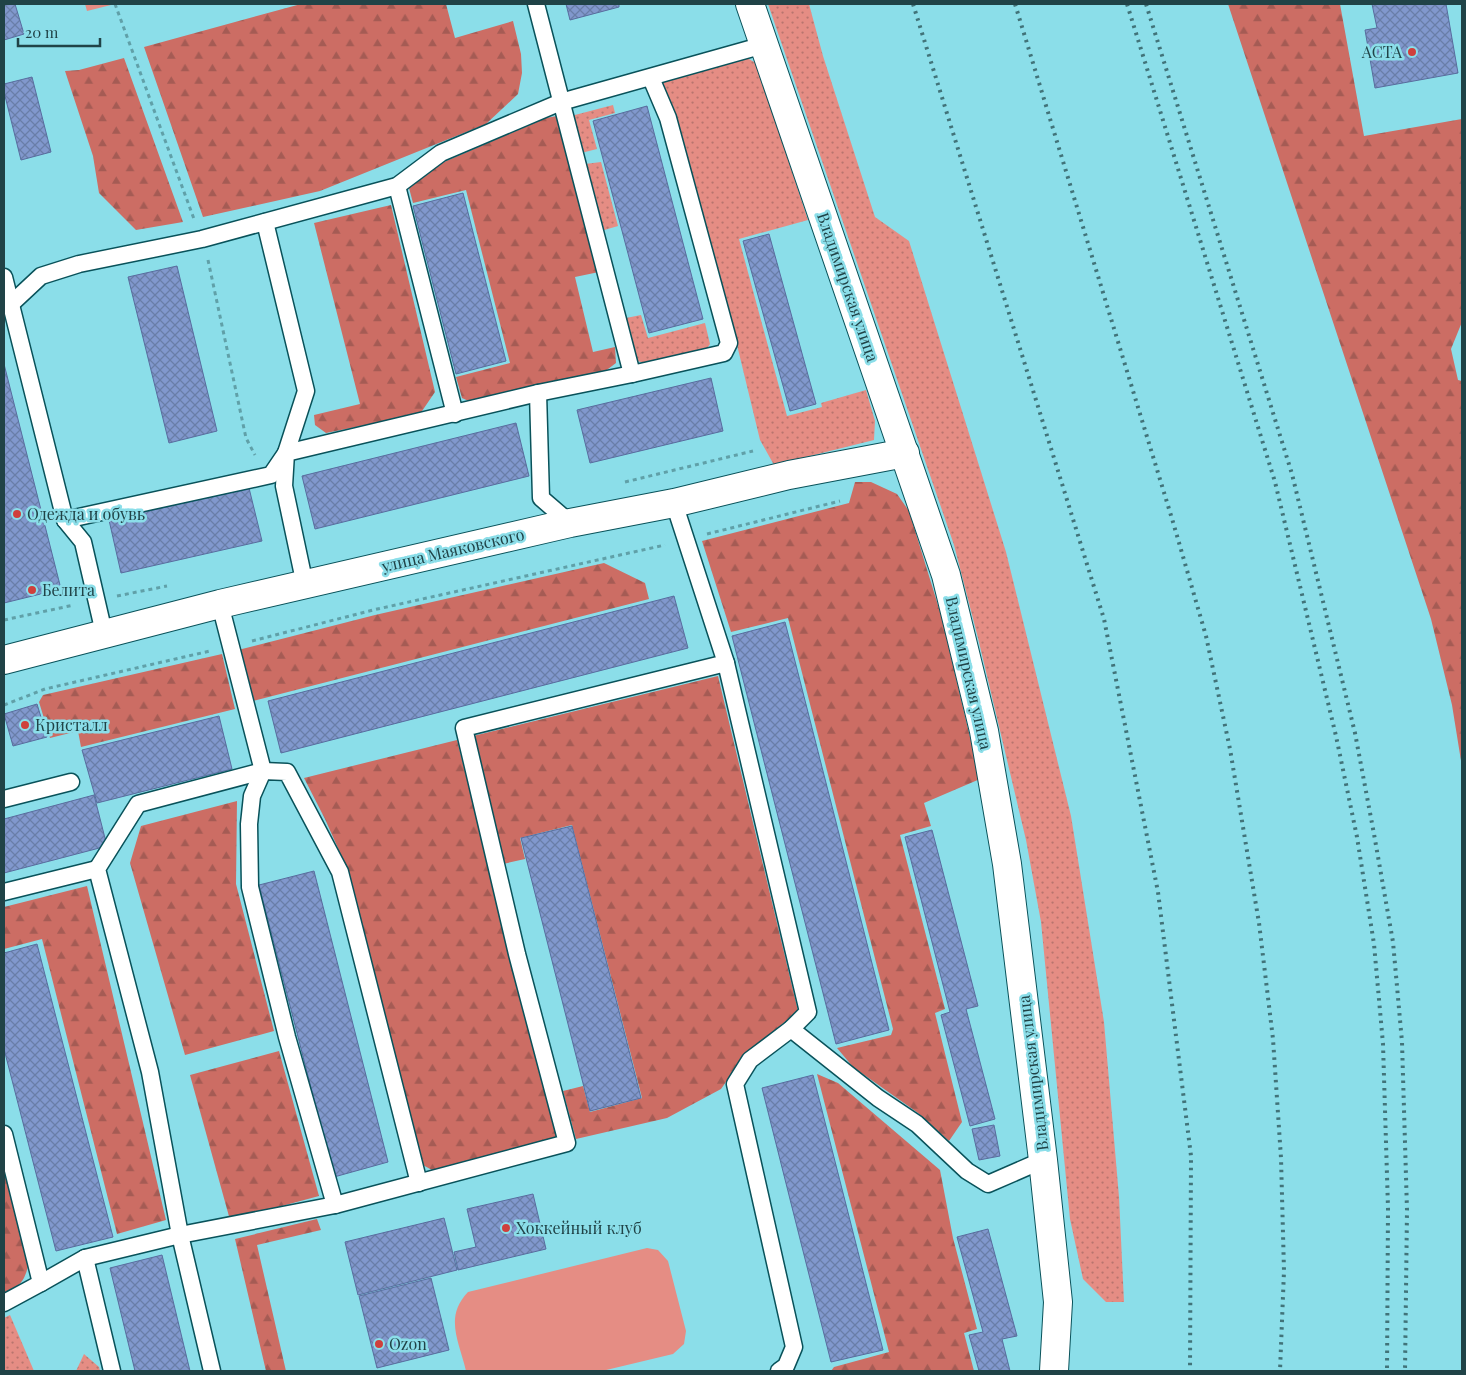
<svg xmlns="http://www.w3.org/2000/svg" width="1466" height="1375" font-family="'Playfair Display',serif">
<style>
.grass{fill:url(#grass-dots)}
.forest{fill:url(#forest-firs)}
.pitch{fill:#e58d84}
.building{fill:url(#building-cross-hatch);stroke:#586c9e}
.lines{fill:none;stroke-linecap:round;stroke-linejoin:round}
.lane-casing{stroke:#09525a;stroke-width:19}
.street-casing{stroke:#09525a;stroke-width:30}
.path{stroke:#60a0a8;stroke-width:3;stroke-dasharray:4 4;stroke-linecap:butt}
.lane{stroke:#fff;stroke-width:16}
.street{stroke:#fff;stroke-width:28}
.rail{stroke:#417379;stroke-width:4;stroke-dasharray:2.5 5;stroke-linecap:butt}
.poi-dot{fill:#cf403c;stroke:#8bdee9;stroke-width:2}
.labels{text-anchor:middle;stroke-width:5;stroke-linejoin:round;paint-order:stroke}
.poi-label{font-size:16px;fill:#204347;stroke:#8bdee9;text-anchor:start}
.street-label{font-size:16px;fill:#204347;stroke:#8bdee9}
</style>
<defs>
<pattern id="grass-dots" width="8" height="8" patternUnits="userSpaceOnUse" patternTransform="scale(1.25)"><rect width="8" height="8" fill="#e58d84"/><path d="M2 2h.1M6 6h.1" fill="none" stroke="#b9756e" stroke-width="1.8" stroke-linecap="round"/></pattern>
<pattern id="forest-firs" width="22" height="20" patternUnits="userSpaceOnUse" patternTransform="scale(1.25)"><rect width="22" height="20" fill="#cc6d64"/><path d="M5 1l3.5 6h-7zM16 11l3.5 6h-7z" fill="#a55b54"/></pattern>
<pattern id="building-cross-hatch" width="8" height="8" patternUnits="userSpaceOnUse" patternTransform="scale(1.25)"><rect width="8" height="8" fill="#8198cd"/><path d="M0 0l8 8M0 8l8-8" fill="none" stroke="#697ea8"/></pattern>
</defs>
<rect width="100%" height="100%" fill="#8bdee9"/>
<!-- grass -->
<g class="grass">
<path d="M768,4h41l14,52 52,161 34,24 97,311 65,264 33,206 15,175 5,105h-18l-23,-23 -13,-60 -29,-297 -15,-82 -48,-202 -24,-93z"/>
<path d="M745,57l11,6 52,157 -69,19 48,177 35,-9 -1,-4 45,-13 9,31 -1,19 -100,25 -14,-25 -23,-95 -75,-264z"/>
<path d="M613,105l2,8 -26,7 8,29 -16,4 -10,-37z"/>
<path d="M601,162l17,64 -17,5 -16,-67z"/>
<path d="M641,315l7,23 57,-15 5,21 -4,6 -61,13 -8,-2 -11,-43z"/>
<path d="M10,1315l24,56h-30v-53z"/>
<path d="M84,1354l15,13 1,4h-24z"/>
</g>
<!-- forest -->
<g class="forest">
<path d="M301,4h145l9,34 58,-17 8,33 1,19 -4,21 -32,30 -166,67 -117,26 -59,-170z"/>
<path d="M1228,4h112l24,132 98,-17v203l-11,27 7,31 4,1v386l-10,-62 -21,-86z"/>
<path d="M124,58l59,164 -47,8 -37,-37 -6,-37 -28,-85 14,-1z"/>
<path d="M557,116l42,156 -24,5 18,75 22,-5 1,16 -12,9 -131,31 -11,-5 -6,-21 54,-14 -44,-173 -53,13 -4,-15 35,-26 102,-44z"/>
<path d="M391,205l44,187 -15,22 -94,19 -11,-8 -1,-10 46,-11 -46,-181z"/>
<path d="M855,482h16l26,12 12,17 32,104 39,164 -56,24 7,23 -31,9 45,174 -10,4 27,109 -13,19 -31,-28 -65,-46 -16,-19 54,-13 2,-6 -105,-411 -57,14 -29,-91 147,-38z"/>
<path d="M604,563l41,20 4,16 -396,102 -15,-51 137,-35z"/>
<path d="M222,654l13,55 -154,38 -3,-16 -28,7 -11,-36 4,-7z"/>
<path d="M718,676l80,335 -53,44 -24,34 -54,29 -91,21 -13,-48 20,-5 7,26 52,-14 -70,-273 -52,13 5,21 -22,5 -30,-128z"/>
<path d="M457,740l100,398 -125,32 -11,-6 -24,-90 -48,-201 -24,-54 -21,-41z"/>
<path d="M237,801l-1,83 38,147 -89,24 -55,-192 11,-37z"/>
<path d="M87,886l79,334 -49,14 -75,-295 -38,10v-42z"/>
<path d="M279,1051l40,145 -89,24 -40,-145z"/>
<path d="M817,1074l21,9 102,87 13,68 24,91 -13,4 10,38h-143l3,-4 55,-15z"/>
<path d="M4,1167l24,99c-4,17 -9,20 -24,27z"/>
<path d="M317,1219l4,11 -64,15 29,126h5h-25l-31,-132z"/>
</g>
<!-- pitch -->
<g class="pitch">
<path d="M85,4h30l-28,7z"/>
<path d="M647,1248l11,2 10,11 18,70 -2,13 -11,10 -71,17h-136c-7,-30 -22,-54 2,-79z"/>
</g>
<!-- building -->
<g class="building">
<path d="M15,4l9,30 -20,6v-35z"/>
<path d="M566,4h53v3l-49,13z"/>
<path d="M1372,4h74l12,69 -83,15 -10,-58 12,-2z"/>
<path d="M32,77l19,75 -30,8 -17,-68v-8z"/>
<path d="M647,106l56,213 -54,14 -56,-212z"/>
<path d="M463,193l43,168 -50,13 -43,-168z"/>
<path d="M769,234l47,170 -26,7 -47,-170z"/>
<path d="M177,266l40,165 -48,12 -41,-166z"/>
<path d="M4,364l57,225 -57,14z"/>
<path d="M711,378l12,53 -133,32 -13,-53z"/>
<path d="M516,423l13,53 -214,53 -13,-53z"/>
<path d="M249,488l13,53 -141,32 -12,-53z"/>
<path d="M674,596l14,52 -407,105 -13,-52z"/>
<path d="M785,622l104,408 -53,14 -104,-408z"/>
<path d="M37,704l10,33 -34,9 -9,-32z"/>
<path d="M219,716l13,53 -135,34 -15,-53z"/>
<path d="M94,795l13,51 -103,27v-54z"/>
<path d="M572,826l69,272 -51,13 -69,-273z"/>
<path d="M932,830l46,176 -12,3 29,110 -25,7 -29,-111 9,-3 -45,-175z"/>
<path d="M314,871l74,291 -54,15 -75,-292z"/>
<path d="M37,944l76,293 -57,14 -52,-202v-96z"/>
<path d="M813,1075l70,275 -52,12 -69,-274z"/>
<path d="M994,1125l6,31 -21,4 -7,-31z"/>
<path d="M533,1194l13,55 -88,21 -4,-18 22,-5 -9,-38z"/>
<path d="M444,1218l13,52 -99,25 -13,-53z"/>
<path d="M988,1229l29,107 -15,3 8,32h-31l-10,-36 14,-3 -26,-95z"/>
<path d="M162,1255l28,116h-55l-25,-103z"/>
<path d="M431,1278l18,72 -72,18 -18,-72z"/>
</g>
<g class="lines">
<!-- lane casing -->
<g class="lane-casing">
<g id="lane">
<path d="M397,186l58,228"/>
<path d="M4,277l61,243 206,-45 15,-22 20,-62 -41,-169"/>
<path d="M4,306l7,-2 30,-28 38,-12 123,-25 195,-53 44,-33 120,-51 203,-57"/>
<path d="M632,374l92,-21 5,-10 -61,-225 -17,-40"/>
<path d="M538,393l3,105 29,25"/>
<path d="M65,520l18,22 21,91"/>
<path d="M305,585l-21,-99 2,-33 252,-60 94,-19 -96,-370"/>
<path d="M726,663l82,349 -17,17 -41,31 -15,24 59,263 -8,19 -7,5"/>
<path d="M4,799l67,-17"/>
<path d="M4,892l93,-23"/>
<path d="M791,1029l87,69 39,26 50,47 21,13 55,-24"/>
<path d="M4,1134l37,149 -37,20"/>
<path d="M335,1205l232,-62 -50,-189 -53,-226 262,-65 -52,-160"/>
<path d="M85,1258l95,-23 155,-30 -48,-168 -37,-150 -1,-63 3,-28 11,-25 24,1 53,100 79,311"/>
<path d="M41,1283l44,-25 27,113"/>
<path d="M212,1371l-32,-136 -30,-163 -53,-203 41,-65 125,-33 -43,-167"/>
</g>
</g>
<!-- street casing -->
<g class="street-casing">
<g id="street">
<path d="M750,4l196,571 38,156 23,133 36,296 15,142 -4,69"/>
<path d="M4,660l216,-56 350,-81 104,-20 115,-28 116,-22"/>
</g>
</g>
<!-- path -->
<g class="path">
<path d="M115,4l79,215"/>
<path d="M208,260l38,178 9,17"/>
<path d="M625,482l128,-31"/>
<path d="M707,534l133,-33"/>
<path d="M117,596l50,-10"/>
<path d="M4,620l70,-15"/>
<path d="M252,641l121,-31 292,-65"/>
<path d="M4,705l41,-16 165,-38"/>
</g>
<!-- lane -->
<use href="#lane" class="lane"/>
<!-- street -->
<use href="#street" class="street"/>
<!-- rail -->
<g class="rail">
<path d="M913,4l191,615 54,273 33,264 -1,215"/>
<path d="M1015,4l158,518 33,114 24,113 29,174 14,116 8,119 3,113 -4,100"/>
<path d="M1127,4l148,478 61,254 21,101 17,107 9,100 5,164 -1,163"/>
<path d="M1146,4l146,470 63,259 19,101 19,108 9,100 5,168 -2,161"/>
</g>
</g>
<!-- markers -->
<g class="poi-dot">
<circle cx="1412" cy="52" r="5"/>
<circle cx="17" cy="514" r="5"/>
<circle cx="32" cy="590" r="5"/>
<circle cx="25" cy="725" r="5"/>
<circle cx="506" cy="1228" r="5"/>
<circle cx="379" cy="1344" r="5"/>
</g>
<g class="labels">
<!-- poi labels -->
<g class="poi-label">
<text x="1402" y="58" text-anchor="end">АСТА</text>
<text x="27" y="520">Одежда и обувь</text>
<text x="42" y="596">Белита</text>
<text x="35" y="731">Кристалл</text>
<text x="516" y="1234">Хоккейный клуб</text>
<text x="389" y="1350">Ozon</text>
</g>
<!-- street labels -->
<g class="street-label">
<text transform="translate(848 287) rotate(71)" y="6">Владимирская улица</text>
<text transform="translate(453 550) rotate(-13)" y="6">улица Маяковского</text>
<text transform="translate(969 673) rotate(77)" y="6">Владимирская улица</text>
<text transform="translate(1033 1073) rotate(-97)" y="6">Владимирская улица</text>
</g>
</g>
<!-- border -->
<rect width="1466" height="1375" fill="none" stroke="#204347" stroke-width="10"/>
<!-- scale -->
<path d="M18 38v8h82v-8" fill="none" stroke="#204347" stroke-width="2.5"/>
<text x="25" y="38" font-size="15" fill="#204347" stroke="#8bdee9" stroke-width="4" paint-order="stroke">20 m</text>
</svg>
